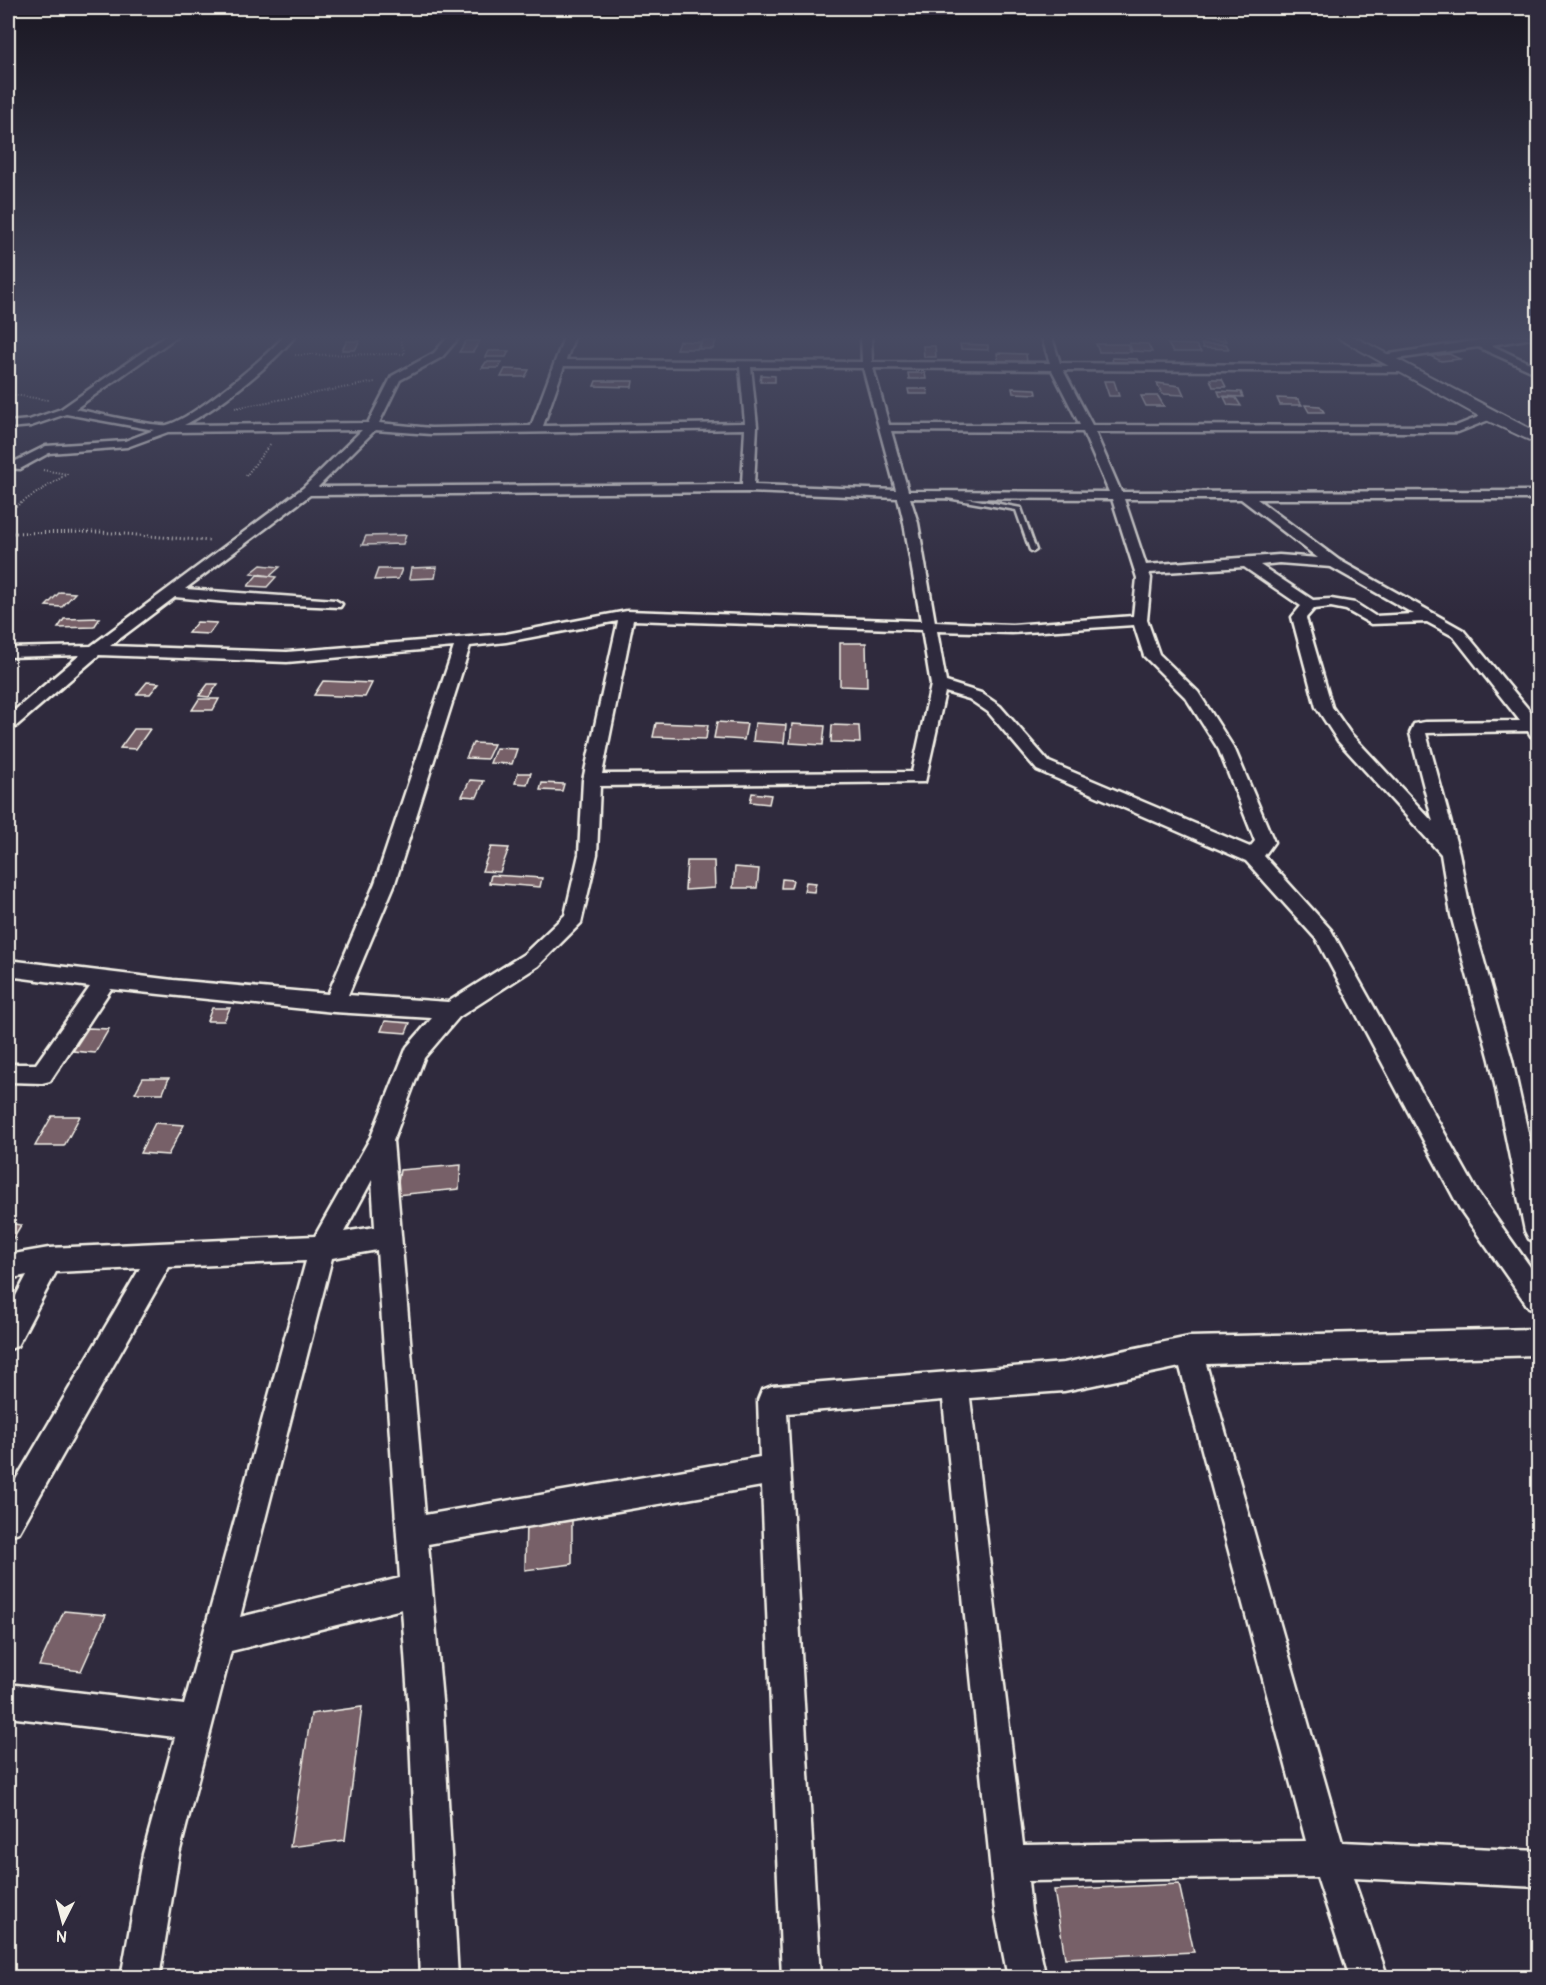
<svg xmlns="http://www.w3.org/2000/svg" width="1546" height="1985" font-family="Pangolin,sans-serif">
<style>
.building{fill:#776068;stroke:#f4f1e8;stroke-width:1.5}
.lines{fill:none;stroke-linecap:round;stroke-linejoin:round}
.lane-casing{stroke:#f4f1e8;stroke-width:5}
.street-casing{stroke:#f4f1e8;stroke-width:5}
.secondary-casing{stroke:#f4f1e8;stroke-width:4}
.path-far1{stroke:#f4f1e8;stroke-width:2;stroke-dasharray:1 2;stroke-linecap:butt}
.path{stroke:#f4f1e8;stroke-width:3;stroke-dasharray:1 3;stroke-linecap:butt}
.lane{fill:#2f2a3d;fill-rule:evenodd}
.street{fill:#2f2a3d;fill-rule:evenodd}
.secondary{fill:#2f2a3d;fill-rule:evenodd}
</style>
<rect width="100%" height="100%" fill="#2f2a3d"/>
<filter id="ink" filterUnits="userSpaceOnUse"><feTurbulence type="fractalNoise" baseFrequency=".0167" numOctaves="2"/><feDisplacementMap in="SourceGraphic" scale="12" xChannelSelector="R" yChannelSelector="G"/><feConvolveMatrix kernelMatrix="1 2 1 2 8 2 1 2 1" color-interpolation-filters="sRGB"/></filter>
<g filter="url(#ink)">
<!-- building -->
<g class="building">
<path d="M1202,336h21l3,5 -22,-1z"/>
<path d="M702,340l14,1 -3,8h-14z"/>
<path d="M347,341h13l-5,9h-13z"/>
<path d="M466,341h14l-7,11h-14z"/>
<path d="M679,341l21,1 -3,7h-21z"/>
<path d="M1129,343l19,1 4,8 -20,-1z"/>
<path d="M960,344l28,1v5l-27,-1z"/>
<path d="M1096,344h31l4,8h-32z"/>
<path d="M1168,344l28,1 5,7h-28z"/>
<path d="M1201,344h25l3,5 -26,-1z"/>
<path d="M923,346h12l1,11h-12z"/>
<path d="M489,351h20l-3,6h-20z"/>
<path d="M997,353l29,1 1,8 -29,-1z"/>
<path d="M1449,354l11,5 -19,2 -11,-5z"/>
<path d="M1112,358l25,1 2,5 -26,-1z"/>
<path d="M486,362h16l-3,6h-17z"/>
<path d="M505,369l24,1 -4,7h-24z"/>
<path d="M908,373h17l1,6h-17z"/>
<path d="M761,375l14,1v6h-15z"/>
<path d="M1210,379h12l4,8h-13z"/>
<path d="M596,381h37l-1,6 -38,-1z"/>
<path d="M1104,381h10l5,15h-10z"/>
<path d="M1157,383l23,3 4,9 -22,-1z"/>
<path d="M1012,388l24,1 1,5 -24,-1z"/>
<path d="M908,389h19l1,5h-19z"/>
<path d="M1218,391l23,1 2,5 -23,-1z"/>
<path d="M1141,396h17l6,10h-18z"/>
<path d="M1224,397l12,1 5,8 -13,-1z"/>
<path d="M1277,398l21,1 4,6h-22z"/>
<path d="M1305,405l15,1 4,6h-15z"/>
<path d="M406,535l-3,9 -41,1 4,-9z"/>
<path d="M261,565l19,2 -10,9 -19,-3z"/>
<path d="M437,567l-2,11 -26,1 2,-11z"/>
<path d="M378,569h24l-4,10 -24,1z"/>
<path d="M257,575l13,1 6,1 -9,10 -19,-1z"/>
<path d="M60,592l15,1 -13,14 -16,-1z"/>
<path d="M100,618l-6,9 -36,1 6,-9z"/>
<path d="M197,622l20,1 -8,11 -21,-1z"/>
<path d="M840,643h26l1,44 -27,-1z"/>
<path d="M323,681l49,2 -7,14 -51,-2z"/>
<path d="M147,682l12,1 -9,11h-13z"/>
<path d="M208,684h10l-9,13 -10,-1z"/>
<path d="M199,699h20l-6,11h-21z"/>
<path d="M717,722l30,2 -3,16 -30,-2z"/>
<path d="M656,723l52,2 -2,14 -53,-2z"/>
<path d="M755,723l31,2 -2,18 -31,-2z"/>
<path d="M792,724l33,2 -2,19 -33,-2z"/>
<path d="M832,725l27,1 1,17 -29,-1z"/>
<path d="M134,729h16l-14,20 -16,-1z"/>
<path d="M473,743l21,1 -7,15 -21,-1z"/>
<path d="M496,748l21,1 -5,15 -22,-1z"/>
<path d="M518,773h13l-4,11 -12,-1z"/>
<path d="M470,780l14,1 -7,16 -15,-1z"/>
<path d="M542,783l22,1 -2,7 -22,-1z"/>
<path d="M752,793l19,2 -2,9 -19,-2z"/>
<path d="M491,847l18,1 -9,24 -18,-1z"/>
<path d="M687,861h27l1,27 -30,2z"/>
<path d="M735,867l24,2 -2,19h-24z"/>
<path d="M491,875l51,3 -2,9 -51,-4z"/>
<path d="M782,879l11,1 -2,8h-10z"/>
<path d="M806,882l10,1 -2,9 -10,-1z"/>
<path d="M212,1008h18l-6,13h-17z"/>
<path d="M385,1021l25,2 -4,10 -25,-2z"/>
<path d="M88,1028l21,1 -14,24 -22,-2z"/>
<path d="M143,1078h26l-6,15h-28z"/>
<path d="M52,1116h28l-16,30h-29z"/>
<path d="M155,1123l29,2 -16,30 -28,-2z"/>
<path d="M461,1165l-2,24 -63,6 4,-25z"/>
<path d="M8,1223l13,2 -12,20h-1z"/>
<path d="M572,1514v50l-47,6 1,-50z"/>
<path d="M64,1611l42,4 -25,56 -42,-5z"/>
<path d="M362,1707l-17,133 -55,7 21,-133z"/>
<path d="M1179,1884l15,68 -129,6 -11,-68z"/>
</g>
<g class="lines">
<!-- lane casing -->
<g class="lane-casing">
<path id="lane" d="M944,494l77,14 15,42 -3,2 -3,-2 -14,-40 -74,-13 -1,-1z"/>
</g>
<!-- street casing -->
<g class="street-casing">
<g id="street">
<path d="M167,335h12l-104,74c16,3 80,18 92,16 26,-6 99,-68 118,-90h11c-24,30 -79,74 -112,90l184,-2 24,-47 42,-23 16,-18h11l-19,22 -42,23 -21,43 52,5 100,-2 34,-91h10l-9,25 296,2 -1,-27h10l1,27 178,1 -9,-28h10l9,28 345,3 5,3 -5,3 -342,-2 29,55 364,1 30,-12h8v4l-36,14h-363l26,60 417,-1v8h-281l82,61 124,70 75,91 -1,16 -6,-1 -3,-5 -102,2 33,120 12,62 41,145 26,118v65l-9,-4 -4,-8 -35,-171 -39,-145 -10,-61 -103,-113 -22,-34 -24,-90 9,-11 -57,-39 -95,6 2,5 -4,42 12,34 39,38 37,58 39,92 -10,14 67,74 147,263 60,85v34l-9,-4 -69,-99 -143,-269 -71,-79 -209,-91 -49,-58 -19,-13 -24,-7 -20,90 -325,4 -3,68 -16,69 -43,43 -79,51 -35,41 -31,83 32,374 335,-58 -2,-57 4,-10 10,-4 292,-23 125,-26 349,-8v26l-332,9 136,478 196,9v36l-185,-9 35,100h-38l-33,-101 -289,4 3,30 15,67h-38l-13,-67 -52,-511 -156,13 33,565h-38l-20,-492 -334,58 15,168 15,266h-38l-11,-266 -7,-103 -171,42 -52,203 -20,124h-38l22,-124 32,-117 -167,-20v-33l176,21 122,-444 -137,6 -150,265 -11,4v-43l132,-225 -84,4 -39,74 -9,4v-39l19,-36 -19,4v-24l41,-7 266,-12 56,-99 36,-90 25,-29 -98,-6 -223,-23 -61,92 -8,2 -34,-1v-18h28l54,-77 -82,-11v-16l165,20 155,14 47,-111 79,-236 -167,15 -188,-7 -85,73 -6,1v-13l72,-61 -72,2v-9l83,-2 212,-158 59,-58 -194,2 -41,15 -78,6 -29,16 -12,-1v-6h6l32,-16 79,-5 29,-11 -88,-16 -35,12 -23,2v-6l21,-2 32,-11zM564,366l176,1 5,56 -202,3zM751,367l112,1 33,122 -142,-5 3,-59zM873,368l179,2 28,55h-191zM745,429l-3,55 -424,3 57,-57 56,4zM891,431l192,1 26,60 -201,-1zM748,492l150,6 6,25 17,98 -294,-10 -121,23 -219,18 -177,-6 65,-49 51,5 114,5 2,-3 -7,-4 -150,-11 125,-94zM910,498l202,1 25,79 -4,38 -121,9 -77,-3 -17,-99zM1124,499h117l77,59 -39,-3 -133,10zM1279,563l52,4 83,47 -39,2 -20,-13 -24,-4 -18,1 -53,-35zM1331,607l15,3 25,14 56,-2 26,14 67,85 -95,1 -11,2 -4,9 23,89 -83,-89 -18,-26 -26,-89 8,-9zM633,620l289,10 9,55 -19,87 -310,2zM618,621l-35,159 -4,74 -14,61 -41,39 -76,48 -100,-7 47,-112 75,-237 36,-4zM1134,625l10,31 42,42 33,52 36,91 -5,6 -201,-85 -49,-56 -19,-13 -35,-11 -9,-51 75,2zM372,1180l3,47 -31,5zM377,1250l23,328 -160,39 92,-359zM1180,1367l126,474 -283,4 -53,-447 94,-7z"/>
<path d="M1512,335l26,2 -47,8 47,22v7l-60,-27 -95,14 -5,-3 5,-3z"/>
</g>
</g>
<!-- secondary casing -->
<g class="secondary-casing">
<path id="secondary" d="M1333,335h18l187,98v11l-54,-25z"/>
</g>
<!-- path-far1 -->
<g class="path-far1">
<path d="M399,335l6,19"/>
<path d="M295,355l109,-1"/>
<path d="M8,394l40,6"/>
<path d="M235,408l140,-26"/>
<path d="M246,476l25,-33"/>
<path d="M8,511l59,-37 -24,-4"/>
</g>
<!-- path -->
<path class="path" d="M8,533l92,-1 110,9"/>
<!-- lane -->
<use href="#lane" class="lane"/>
<!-- street -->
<use href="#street" class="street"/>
<!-- secondary -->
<use href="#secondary" class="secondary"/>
</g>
</g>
<!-- sky -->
<linearGradient id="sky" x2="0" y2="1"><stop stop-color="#1a1722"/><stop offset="0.55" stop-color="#474a62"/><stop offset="1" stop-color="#474a62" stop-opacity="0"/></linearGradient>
<rect width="1546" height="613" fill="url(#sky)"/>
<!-- margin -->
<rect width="1546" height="1985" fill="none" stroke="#2f2a3d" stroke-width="30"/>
<rect x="15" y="15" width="1516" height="1955" fill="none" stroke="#f4f1e8" stroke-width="2" filter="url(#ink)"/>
<!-- north arrow -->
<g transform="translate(63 1922) rotate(186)" stroke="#2f2a3d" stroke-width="4.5" paint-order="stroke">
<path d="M0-4.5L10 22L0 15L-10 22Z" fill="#f4f1e8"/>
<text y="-9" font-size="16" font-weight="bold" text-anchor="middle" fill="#f4f1e8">N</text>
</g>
</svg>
